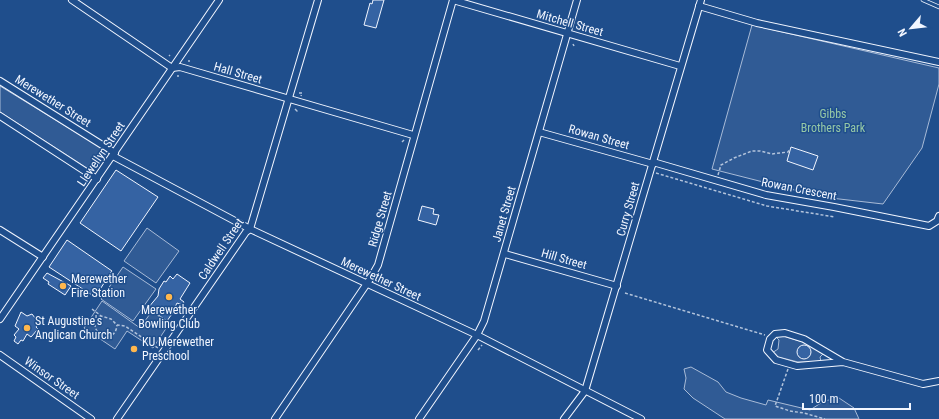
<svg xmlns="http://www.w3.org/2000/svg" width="939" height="419" font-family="'Roboto Condensed',sans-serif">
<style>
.built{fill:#305b95;stroke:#a8bbd7}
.building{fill:#3563a3;stroke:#f2f6ff}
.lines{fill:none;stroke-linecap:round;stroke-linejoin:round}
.lane-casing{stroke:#f2f6ff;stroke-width:4.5}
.street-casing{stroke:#f2f6ff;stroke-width:8}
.path{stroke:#b3c4dc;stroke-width:1.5;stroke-dasharray:3 2;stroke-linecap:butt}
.lane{stroke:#1f4e8c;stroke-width:3}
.street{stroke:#1f4e8c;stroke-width:6}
.poi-dot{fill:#ffb74d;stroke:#1f4e8c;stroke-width:1.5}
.labels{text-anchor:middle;stroke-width:3;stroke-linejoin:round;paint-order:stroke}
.street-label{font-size:12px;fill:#f2f6ff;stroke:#1f4e8c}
.park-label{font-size:12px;fill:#97c8a6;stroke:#1f4e8c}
.poi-label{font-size:12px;fill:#f2f6ff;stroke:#1f4e8c;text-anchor:start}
</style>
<rect width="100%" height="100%" fill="#1f4e8c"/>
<!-- built -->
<g class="built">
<path d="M752,25l187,43v16l-17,64 -39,56 -61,-7 -110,-28z"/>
<path d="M0,86l103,63 1,7 -9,13 -5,1 -90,-58z"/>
<path d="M147,228l32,23 -23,32 -32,-22z"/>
<path d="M123,267l33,22 -23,32 -32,-22z"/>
<path d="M102,301l38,27 12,-17 17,13 -16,24 -26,-17 -12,18 -31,-21z"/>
<path d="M783,336l23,7 17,11 -3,3 1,5h-23l-23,-6 -3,-3 6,-4 1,-9 -3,-3z"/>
<path d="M691,367l27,15 8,10 15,6 25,7 2,-5 42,10 14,-9 15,-3 15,10 5,11h-134l-32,-21 -9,-9 2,-11 -2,-9z"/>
</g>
<!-- building -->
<g class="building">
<path d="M373,0h11l-8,28 -12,-3 6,-22 2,1z"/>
<path d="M791,147l27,9 -5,14 -26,-9z"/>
<path d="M116,170l42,27 -37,54 -41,-28z"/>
<path d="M422,206l12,3 -1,5 6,1 -3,10 -18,-5z"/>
<path d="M67,240l45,31 -17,26 -46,-30z"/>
<path d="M47,273l24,13 -6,9 -17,-11 1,-2 -6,-4z"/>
<path d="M177,274l13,9 -10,16 4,3 -2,3 -5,-2 -2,4 1,1 -9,13 -19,-13 10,-12 1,-7 5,-8 2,1 4,-6 3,3z"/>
<path d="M21,312l6,4 5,-2 7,9 -3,4 2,2 -7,8 -4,-3 -4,7 -2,-1 -3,4 -4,-3 2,-4 -2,-2 5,-6 -4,-3z"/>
<circle cx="804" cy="352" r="7"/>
</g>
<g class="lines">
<!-- lane casing -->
<g class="lane-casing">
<path id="lane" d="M923,0l16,7"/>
</g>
<!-- street casing -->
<g class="street-casing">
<g id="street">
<path d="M72,0l100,68 8,-1 233,68"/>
<path d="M453,0l227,66"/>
<path d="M699,6l58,17 182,39"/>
<path d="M0,81l115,72"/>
<path d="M0,116l97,63"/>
<path d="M539,132l114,32"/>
<path d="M113,156l137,73 227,106 164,84"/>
<path d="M653,162l113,33 68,12 95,19 8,-5 2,-5"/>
<path d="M0,230l43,27"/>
<path d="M505,254l112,32"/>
<path d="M0,319l219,-319"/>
<path d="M0,355l91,64"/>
<path d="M843,362l-46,4 -21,-6 -9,-10 3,-11 5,-5 10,-1 19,6 39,23 80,22 16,-3"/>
<path d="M117,419l129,-187 4,-3 68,-229"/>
<path d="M275,419l95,-140 8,-14 75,-265"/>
<path d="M419,419l58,-84 7,-14 93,-321"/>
<path d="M564,419l21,-28 116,-391"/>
</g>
</g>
<!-- path -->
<g class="path">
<path d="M577,27h1"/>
<path d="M573,44l1,2"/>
<path d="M169,56l1,-1"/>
<path d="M188,61h2"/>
<path d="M178,75v2"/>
<path d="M299,93h3l-1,3"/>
<path d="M295,109l2,2v-2"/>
<path d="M402,142l2,-2"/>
<path d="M656,173l111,33 68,11"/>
<path d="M718,175l3,-10 13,-7 18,-7h8l12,3 16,-2 2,-3"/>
<path d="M233,231l4,1"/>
<path d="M625,293l140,42"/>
<path d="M92,309l9,7 10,3 6,6 8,1 33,22"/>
<path d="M101,316l-5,5 -1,6c5,13 21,13 22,-2"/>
<path d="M478,350l4,-5"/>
<path d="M788,369l-13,37 15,5 14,2 21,6"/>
</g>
<!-- lane -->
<use href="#lane" class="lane"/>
<!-- street -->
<use href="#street" class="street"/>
</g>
<!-- markers -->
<g class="poi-dot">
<circle cx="63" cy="286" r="4"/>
<circle cx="169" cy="297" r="4"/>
<circle cx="27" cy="328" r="4"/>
<circle cx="134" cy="349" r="4"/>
</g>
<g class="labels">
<!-- street labels -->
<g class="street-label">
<text transform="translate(570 23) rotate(16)" y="4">Mitchell Street</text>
<text transform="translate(238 73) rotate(16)" y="4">Hall Street</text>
<text transform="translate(53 101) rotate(32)" y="4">Merewether Street</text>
<text transform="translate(599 137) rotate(16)" y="4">Rowan Street</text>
<text transform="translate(101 154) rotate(-56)" y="4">Llewellyn Street</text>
<text transform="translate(799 189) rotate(11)" y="4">Rowan Crescent</text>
<text transform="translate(628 209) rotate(-74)" y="4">Curry Street</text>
<text transform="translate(504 214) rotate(-74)" y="4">Janet Street</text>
<text transform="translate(380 219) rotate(-74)" y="4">Ridge Street</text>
<text transform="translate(221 249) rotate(-56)" y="4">Caldwell Street</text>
<text transform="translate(564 259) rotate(16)" y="4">Hill Street</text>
<text transform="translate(381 279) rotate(25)" y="4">Merewether Street</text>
<text transform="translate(52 378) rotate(35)" y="4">Winsor Street</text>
</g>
<!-- park labels -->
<g class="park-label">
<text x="833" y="118">Gibbs<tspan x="833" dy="14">Brothers Park</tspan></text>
</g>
<!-- poi labels -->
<g class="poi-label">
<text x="71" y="283">Merewether<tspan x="71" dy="14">Fire Station</tspan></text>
<text x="169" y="314" text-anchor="middle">Merewether<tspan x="169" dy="14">Bowling Club</tspan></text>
<text x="35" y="325">St Augustine's<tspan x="35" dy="14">Anglican Church</tspan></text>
<text x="142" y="346">KU Merewether<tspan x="142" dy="14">Preschool</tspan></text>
</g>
</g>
<!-- north arrow -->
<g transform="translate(911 28) rotate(242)" stroke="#1f4e8c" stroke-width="3" paint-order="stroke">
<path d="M0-3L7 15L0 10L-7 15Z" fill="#f2f6ff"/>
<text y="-6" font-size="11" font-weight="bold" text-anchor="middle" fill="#f2f6ff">N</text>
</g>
<!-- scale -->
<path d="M803 403v6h107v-6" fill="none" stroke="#f2f6ff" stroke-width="2"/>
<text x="809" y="403" font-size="12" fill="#f2f6ff" stroke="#1f4e8c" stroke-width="3" paint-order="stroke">100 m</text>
</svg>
